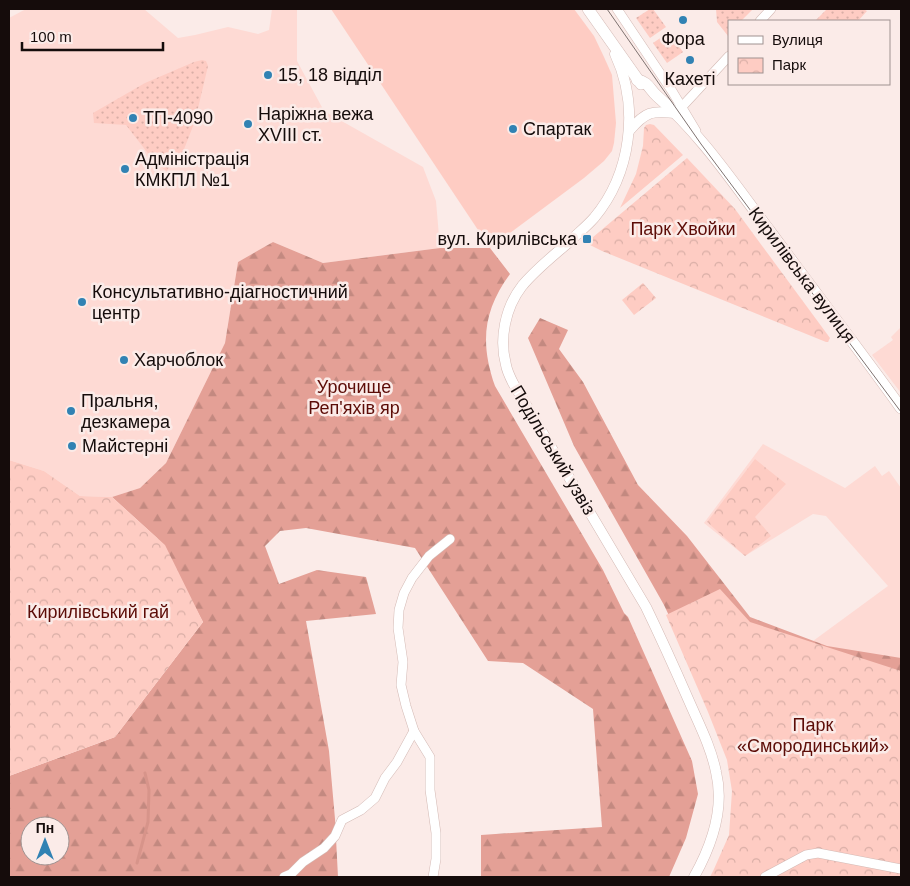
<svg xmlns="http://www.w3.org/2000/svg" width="910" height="886" font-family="Arial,sans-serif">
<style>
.built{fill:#fedad4}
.grass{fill:url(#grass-dots)}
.forest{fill:url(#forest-firs);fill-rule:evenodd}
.park{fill:url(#park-crowns)}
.garden{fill:#feccc3}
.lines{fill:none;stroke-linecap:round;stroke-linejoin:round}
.stream{stroke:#d7948a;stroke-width:3}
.minor-casing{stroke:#d4bab5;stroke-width:10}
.tertiary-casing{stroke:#d4bab5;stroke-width:11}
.secondary-casing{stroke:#d4bab5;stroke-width:12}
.minor{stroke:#fff;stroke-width:9}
.tertiary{stroke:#fff;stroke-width:10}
.secondary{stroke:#fff;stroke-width:11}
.tram{stroke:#7f7371;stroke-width:1}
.poi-dot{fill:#3182b3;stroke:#fbebe8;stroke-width:2}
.labels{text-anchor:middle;stroke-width:5;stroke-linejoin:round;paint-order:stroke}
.poi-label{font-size:18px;fill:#150c0b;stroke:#fbebe8;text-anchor:start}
.park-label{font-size:18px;fill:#5c0c07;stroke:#fbebe8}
.street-label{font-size:18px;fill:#150c0b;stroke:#fbebe8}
</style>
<defs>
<pattern id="grass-dots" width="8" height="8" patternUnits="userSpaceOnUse" patternTransform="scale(1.25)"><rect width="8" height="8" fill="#feccc3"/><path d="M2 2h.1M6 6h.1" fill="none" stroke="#d9aea6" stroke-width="1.8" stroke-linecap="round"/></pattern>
<pattern id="forest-firs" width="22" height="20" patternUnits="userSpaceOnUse" patternTransform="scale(1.25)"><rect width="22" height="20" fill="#e4a096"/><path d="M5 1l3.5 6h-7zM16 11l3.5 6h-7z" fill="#c38980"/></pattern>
<pattern id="park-crowns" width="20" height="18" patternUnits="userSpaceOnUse" patternTransform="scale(1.25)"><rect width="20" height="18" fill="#feccc3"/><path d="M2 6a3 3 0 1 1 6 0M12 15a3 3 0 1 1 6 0" fill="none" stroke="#d9aea6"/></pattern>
</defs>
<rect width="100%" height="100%" fill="#fbebe8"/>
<!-- built -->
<g class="built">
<path d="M26,9h118l34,29 17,-3 33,-8 30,7 11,-4 3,-21h25v52l27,50 99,56 13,34 4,47 -117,15 -50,-21 -35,20 -13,81 -59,120 -26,25 -28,9 -32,-1 -36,-25 -35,-11v-442z"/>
<path d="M901,327v66l-29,-38 21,-15 -2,-3z"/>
<path d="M763,444l82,44 30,-22 7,10 7,-5 12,17v183l-88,-29v-1l75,-55 -62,-70 -13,-2 -68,42 -41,-33z"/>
</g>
<!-- grass -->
<g class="grass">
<path d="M650,9h3l13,18 -16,11 -14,-20z"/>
<path d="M716,9h37l-12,12h-12v14l-1,1 -11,-14z"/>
<path d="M827,9h36l4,2 -9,10h-43z"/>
<path d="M669,32l14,20 -16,11 -14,-20z"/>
<path d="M202,60l4,1 2,5 -13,55 -14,36 -9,4 -5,10 -10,-6 -31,-40 -32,-2 -1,-10 52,-30 49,-21z"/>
</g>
<!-- forest -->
<g class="forest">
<path d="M273,242l50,21 117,-15h50l20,26c-27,37 -30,69 -15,112l108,184 21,43 4,4 64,144 6,33 -12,44 -17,39h-188v-42l121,-8 -9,-118 -70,-46 -35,-2 -73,-113 -109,-20 -26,3 -15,15 14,38 38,-14 49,7 10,37 -70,7 23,130 6,68 3,58h-329v-101l106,-39 88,-115 -46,-84 -45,-41 28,-9 26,-25 59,-120 13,-81zM30,826h30v30h-30z"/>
<path d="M540,318l28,12 -9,19 24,33 55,103 49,51 63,81 77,29 74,12v219l-144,-65 -53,-122 -40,-85 -90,-159 -46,-108z"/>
</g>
<!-- park -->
<g class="park">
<path d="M650,124l4,1 29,30 -63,53 16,-34 7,-28 1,-18 2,-3z"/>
<path d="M687,158l48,51 95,129 -2,4h-2l-224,-91 -16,-8z"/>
<path d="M643,283l13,15 -22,17 -12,-15z"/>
<path d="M755,459l31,25 -31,33 16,19 -26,20 -38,-34z"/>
<path d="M9,460l35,11 36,25 32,1 53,48 38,77 -88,115 -106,39z"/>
<path d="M720,589l30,33 151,49v206h-191l4,-8 15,-34 3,-44 -5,-31 -19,-48 -42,-97z"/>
</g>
<!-- garden -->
<path class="garden" d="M331,9h243l20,27 10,21 8,18 4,48 -2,20 -2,8 -8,10 -20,17 -94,70z"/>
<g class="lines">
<!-- stream -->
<path class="stream" d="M137,863l11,-41 1,-32 -4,-17"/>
<!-- minor casing -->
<g class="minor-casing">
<g id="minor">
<path d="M617,9l55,82 24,40"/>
<path d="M760,21l11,-12"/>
<path d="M678,111l51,-55"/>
<path d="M284,877l7,-3 12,-12 21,-14 11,-12 7,-16 19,-10 14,-12 10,-20 12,-16 17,-31"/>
<path d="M433,877l3,-18v-26l-6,-43v-33l-16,-26 -8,-25 -5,-21 2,-23 -5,-34 1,-18 5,-17 8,-15 17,-22 21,-17"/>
<path d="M765,877l41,-22 12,-2 83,16"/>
</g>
</g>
<!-- tertiary casing -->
<g class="tertiary-casing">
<g id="tertiary">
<path d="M615,54c25,53 16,120 -21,164 -8,9 -17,16 -25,24 -16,14 -34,28 -47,44 -17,22 -23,53 -16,79 1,6 4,12 7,18l133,224c15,31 29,62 43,94 10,23 22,46 27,71 9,37 -4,73 -22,105"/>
<path d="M629,131c17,-20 22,-20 47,-18"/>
</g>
</g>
<!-- secondary casing -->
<g class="secondary-casing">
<g id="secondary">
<path d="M588,9l53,75"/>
<path d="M637,80c12,2 12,9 20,16 44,38 77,88 112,134 44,60 89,118 132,178"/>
</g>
</g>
<!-- minor -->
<use href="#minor" class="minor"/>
<!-- tertiary -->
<use href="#tertiary" class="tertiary"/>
<!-- secondary -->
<use href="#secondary" class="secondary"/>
<!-- tram -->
<path class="tram" d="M607,9l94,135 200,268"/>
</g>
<!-- markers -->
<g class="poi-dot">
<circle cx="683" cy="20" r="5"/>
<circle cx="690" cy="60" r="5"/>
<circle cx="268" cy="75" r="5"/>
<circle cx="133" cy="118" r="5"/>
<circle cx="248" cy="124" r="5"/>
<circle cx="513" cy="129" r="5"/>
<circle cx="125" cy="169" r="5"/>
<rect x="582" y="234" width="10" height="10" rx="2.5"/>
<circle cx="82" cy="302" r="5"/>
<circle cx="124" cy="360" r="5"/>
<circle cx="71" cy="411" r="5"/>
<circle cx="72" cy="446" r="5"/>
</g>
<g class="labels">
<!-- poi labels -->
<g class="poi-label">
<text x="683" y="45" text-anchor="middle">Фора</text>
<text x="278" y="81">15, 18 відділ</text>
<text x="690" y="85" text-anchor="middle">Кахеті</text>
<text x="258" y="120">Наріжна вежа<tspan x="258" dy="21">XVIII ст.</tspan></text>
<text x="143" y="124">ТП-4090</text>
<text x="523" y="135">Спартак</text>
<text x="135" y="165">Адміністрація<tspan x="135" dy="21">КМКПЛ №1</tspan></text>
<text x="577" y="245" text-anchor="end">вул. Кирилівська</text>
<text x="92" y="298">Консультативно-діагностичний<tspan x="92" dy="21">центр</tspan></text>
<text x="134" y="366">Харчоблок</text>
<text x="81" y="407">Пральня,<tspan x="81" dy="21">дезкамера</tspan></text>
<text x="82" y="452">Майстерні</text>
</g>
<!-- park labels -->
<g class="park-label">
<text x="683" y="235">Парк Хвойки</text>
<text x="354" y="393">Урочище<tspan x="354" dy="21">Реп'яхів яр</tspan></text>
<text x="98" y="618">Кирилівський гай</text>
<text x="813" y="731">Парк<tspan x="813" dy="21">«Смородинський»</tspan></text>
</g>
<!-- street labels -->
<g class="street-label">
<text transform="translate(802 275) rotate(53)" y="6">Кирилівська вулиця</text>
<text transform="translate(553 450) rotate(59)" y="6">Подільський узвіз</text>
</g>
</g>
<!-- border -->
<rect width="910" height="886" fill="none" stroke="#150c0b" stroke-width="20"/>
<!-- legend -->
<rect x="728" y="20" width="162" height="65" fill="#fbebe8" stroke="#9f9290"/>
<rect x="738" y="36" width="25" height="8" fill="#ffffff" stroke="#9f9290"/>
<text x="772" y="45" font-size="15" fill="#150c0b">Вулиця</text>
<rect x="738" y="58" width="25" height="15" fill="url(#park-crowns)" stroke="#9f9290"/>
<text x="772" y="70" font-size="15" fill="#150c0b">Парк</text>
<!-- north arrow -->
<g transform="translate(45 841)"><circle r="24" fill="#fbebe8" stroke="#9f9290"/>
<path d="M0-4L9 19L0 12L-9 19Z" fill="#3182b3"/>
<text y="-8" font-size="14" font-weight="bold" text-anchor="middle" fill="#150c0b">Пн</text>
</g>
<!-- scale -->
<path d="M22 42v8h141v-8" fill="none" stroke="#150c0b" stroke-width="2.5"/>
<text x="30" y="42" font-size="15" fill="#150c0b" stroke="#fbebe8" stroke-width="4" paint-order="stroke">100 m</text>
</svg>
